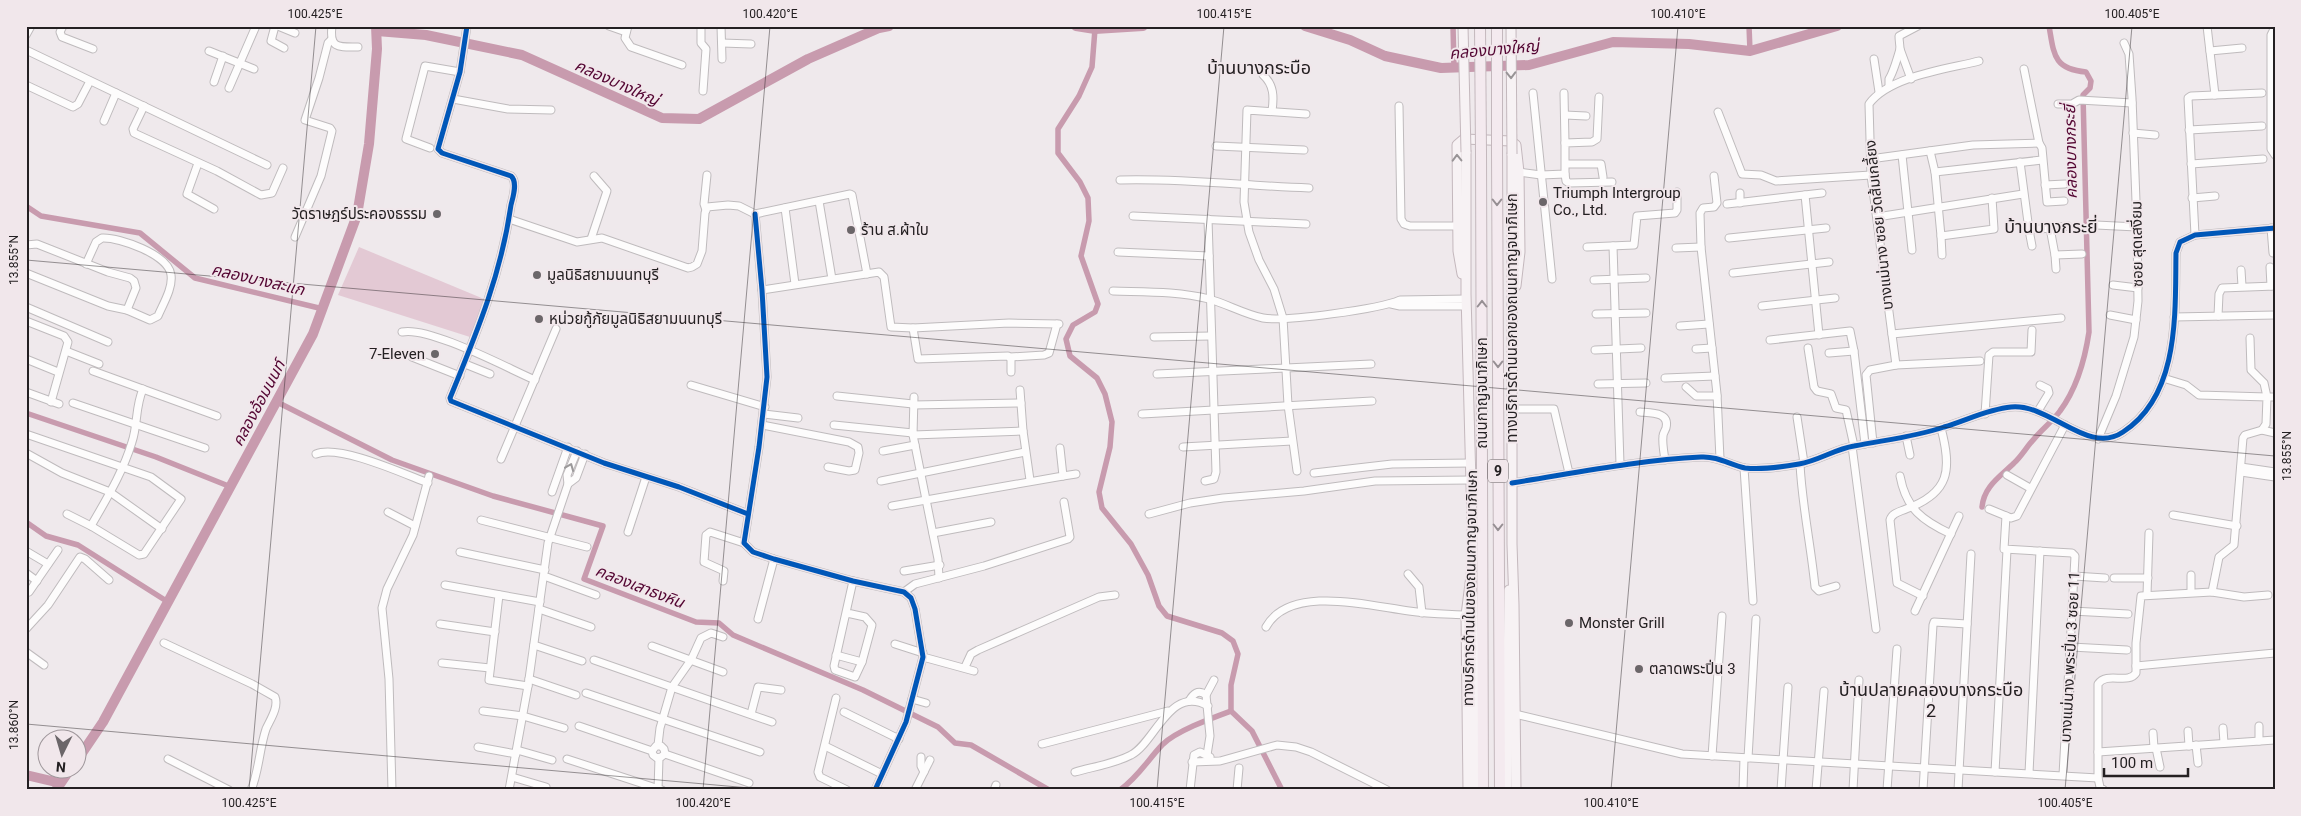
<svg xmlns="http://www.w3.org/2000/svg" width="2301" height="816" font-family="Roboto,'Noto Sans Thai',sans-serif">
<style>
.green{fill:#e3c9d4}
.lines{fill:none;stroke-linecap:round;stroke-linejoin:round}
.canal{stroke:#c89bae;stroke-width:5.5}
.river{stroke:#c89bae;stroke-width:10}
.minor-casing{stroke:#bfbbbd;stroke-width:9}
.major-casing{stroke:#c4b8bd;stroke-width:11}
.highway-casing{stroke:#c4b8bd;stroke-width:12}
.minor{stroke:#fdfcfc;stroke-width:7}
.major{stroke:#f7f2f4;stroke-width:9}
.highway{stroke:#f4eaef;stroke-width:10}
.major-bridge-casing{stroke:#c4b8bd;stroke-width:11;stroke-linecap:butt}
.highway-bridge-casing{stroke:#c4b8bd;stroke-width:12;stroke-linecap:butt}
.major-bridge{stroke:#f7f2f4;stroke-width:9}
.highway-bridge{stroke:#f4eaef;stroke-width:10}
.cycleway-casing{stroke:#f1e7eb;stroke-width:8}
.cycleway{stroke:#0057b8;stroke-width:5}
.oneway{stroke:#989496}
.oneway2{stroke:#968f93}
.oneway3{stroke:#9b999a}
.ticks{fill:none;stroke:#242022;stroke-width:1;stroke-opacity:0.45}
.poi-dot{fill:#6b6669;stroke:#f1e7eb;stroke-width:2}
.labels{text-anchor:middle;stroke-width:4;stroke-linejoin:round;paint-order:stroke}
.shield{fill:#f1e7eb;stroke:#625c5e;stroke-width:1}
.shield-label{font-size:14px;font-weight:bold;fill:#242022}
.poi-label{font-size:15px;fill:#242022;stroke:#f1e7eb;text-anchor:start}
.street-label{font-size:15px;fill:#242022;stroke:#f1e7eb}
.water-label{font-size:16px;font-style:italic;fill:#530532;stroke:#f1e7eb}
.quarter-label{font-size:18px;fill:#242022;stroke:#f1e7eb}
.neatline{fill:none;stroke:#242022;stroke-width:2}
.ticks-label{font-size:12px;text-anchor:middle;fill:#242022}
</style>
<rect width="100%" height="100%" fill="#efe9ec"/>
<!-- green -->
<path class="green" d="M359,247l125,52 -14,38 -132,-42z"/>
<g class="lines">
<!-- canal -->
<g class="canal">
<path d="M1453,26l1,42"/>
<path d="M1749,26l1,25"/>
<path d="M1095,29l-3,38 -13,29 -21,33v24l22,29 8,16 1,23 -8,35 17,48 -3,8 -22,13 -7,14 4,17 27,22 8,16 7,28 -2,25 -11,45 3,16 29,36 17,31 11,31 8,10 55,17 11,8 5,13 -7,31v26l21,20 30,59"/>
<path d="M26,206l15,10 99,17 55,45 128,31"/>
<path d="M277,402l115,58 101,36 110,30 -19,53 112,43 23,1 14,12 130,55 75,37 17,16 16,2 78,45"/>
<path d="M26,413l130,44 75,30"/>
<path d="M1982,507c2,-21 18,-30 32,-44 8,-7 13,-17 20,-24 8,-10 19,-18 26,-28 17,-23 25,-52 29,-79l-6,-237 7,-7 1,-7 -5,-9c-33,-3 -32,-18 -37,-46"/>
<path d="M26,522l20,14 32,9 90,57"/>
<path d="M1120,790c18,-13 27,-29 42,-45 14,-14 50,-27 69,-34"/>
</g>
<!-- river -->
<g class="river">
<path d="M1076,26l19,3 48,-3"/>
<path d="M1305,26l45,14 35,16 56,12 88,-3 84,-23 76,2 61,7 87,-25"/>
<path d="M377,31l49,4 96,20 140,63 37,1 109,-60 71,-31 10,-2"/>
<path d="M78,759l25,-37 210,-388 44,-119 12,-71 8,-95 -1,-23"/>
<path d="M26,775l34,8"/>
<path d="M56,790l15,-22"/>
</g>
<!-- minor casing -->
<g class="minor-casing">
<g id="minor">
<path d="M63,26l-3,6 2,5 31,12"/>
<path d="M275,26l-4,15 13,7"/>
<path d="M278,26l17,7"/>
<path d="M332,26c-3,23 7,21 26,21"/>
<path d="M467,26l-7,46 -22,77 4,4 69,23c7,6 2,21 0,29 -10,70 -34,127 -61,193l1,3 153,62 75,24 69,27"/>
<path d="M609,26l17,6"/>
<path d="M628,26l-3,12 6,9 51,18"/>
<path d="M701,26v17l5,6 -3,42"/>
<path d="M721,26l1,33"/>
<path d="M2207,26l8,69"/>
<path d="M2275,27l-4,8v114l4,6"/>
<path d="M26,35l5,-9"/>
<path d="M722,43l29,1"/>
<path d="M1900,49l11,30"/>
<path d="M26,50l241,115"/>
<path d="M209,51l45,18"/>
<path d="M2210,51l32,-3"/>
<path d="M1874,59l5,33"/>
<path d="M1263,75c11,10 11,22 9,36"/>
<path d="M214,82l9,-26"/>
<path d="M26,85l47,22 5,-3 12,-23"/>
<path d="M1889,87v-8c4,-6 9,-23 11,-30 0,-4 -1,-8 -1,-13l19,-10"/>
<path d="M229,88l27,-62"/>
<path d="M1533,93l19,186"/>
<path d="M1564,93l1,50"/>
<path d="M453,99l55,10 43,1"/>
<path d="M2058,104h14l7,-4 53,3"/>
<path d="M144,106l-11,23 1,4 83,38 44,24 11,-2 11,-25"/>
<path d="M1399,106l2,113 3,5 6,2h48"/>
<path d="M1718,112l24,62 19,1 15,6 95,-6"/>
<path d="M1565,115l21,1"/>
<path d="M104,121l12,-28"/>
<path d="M2189,130l73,-4"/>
<path d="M2133,133l22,2"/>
<path d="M2039,143l3,5 5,54 17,-1"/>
<path d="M1216,146l88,4"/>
<path d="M430,148l-24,-9 19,-73 35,6"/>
<path d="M1930,151l5,21 6,64 53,-7 -2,-31"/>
<path d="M1902,155l10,95"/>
<path d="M1870,159l103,-14 66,-2 -15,-74"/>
<path d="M2020,162l9,68 21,-2 5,27 27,-1"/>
<path d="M1566,164h35l2,13"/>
<path d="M2191,164l72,-5"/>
<path d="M197,166l-10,28 27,15"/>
<path d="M1519,172l22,3 24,-1v-31l27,-1 5,-3 2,-42"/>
<path d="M1935,172l107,-12"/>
<path d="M1565,174l1,7 3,2 43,-1"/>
<path d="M1714,176l3,27 -3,4 -11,1 -3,5 1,34 16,147 3,65"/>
<path d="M1120,180c63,-2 126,6 189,8"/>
<path d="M2045,185l20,-1"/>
<path d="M1740,193v10"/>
<path d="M1805,195l14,140"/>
<path d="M2192,198l23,-2"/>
<path d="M819,201l13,78"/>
<path d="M1727,204l95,-11"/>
<path d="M785,208l10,76"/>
<path d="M706,210l-2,-6 3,-29"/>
<path d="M755,214l7,76 5,87 -8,70 -15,96 9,9 21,7 79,22 51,11 7,6 4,11 8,48 -17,65 -31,68"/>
<path d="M1133,216l173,8"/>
<path d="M1877,217l146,-23"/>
<path d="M509,219l68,23 25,-4 86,30 4,-1 5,-3 5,-13 3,-38 2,-6 21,-2 11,1 16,8 95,-20 2,1 15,79"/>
<path d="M2096,225l41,2"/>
<path d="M2050,228l18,-2"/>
<path d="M2271,228l2,25"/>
<path d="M2029,230l3,16"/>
<path d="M2195,235l-7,-137 3,-2 71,-3"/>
<path d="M1941,236l1,19"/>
<path d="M295,237l26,-61 11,-45 -2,-3 -25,-8 14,-42 9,-35 3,-3"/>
<path d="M1729,238l97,-10"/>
<path d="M591,239l16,-48 -13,-15"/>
<path d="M26,245l11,-1 71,28 22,6 4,3 2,7 -9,22"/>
<path d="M1613,246l7,218"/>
<path d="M1587,247l47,-2 3,-29 38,-3 2,-3v-18"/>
<path d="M1676,248l25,-1"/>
<path d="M1118,252l91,4"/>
<path d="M2055,255l1,14"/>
<path d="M2270,267l1,19"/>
<path d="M2241,270l1,16"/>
<path d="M26,273l82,33 19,4 23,10 8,-4c5,-12 15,-28 13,-41 -2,-20 -51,-38 -69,-37l-6,4 -10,22"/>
<path d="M1733,273l96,-11"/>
<path d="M1594,280l52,-2"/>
<path d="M2113,285l25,3"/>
<path d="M762,290l117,-18 5,5 7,50 22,1 96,-5 50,1"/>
<path d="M1113,291c32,1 65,0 96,8 18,5 35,15 54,19 21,4 117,-9 137,-18l66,-1"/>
<path d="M1391,304l9,2h66"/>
<path d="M1762,306l73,-8"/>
<path d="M26,307l82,35"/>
<path d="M1596,314l50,-1"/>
<path d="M2110,315l26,5"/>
<path d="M2218,316l1,-22 3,-6 53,-2"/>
<path d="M2174,317l101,-2"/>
<path d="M26,321l38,15 4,6 -17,60"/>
<path d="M1680,326l29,-2"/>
<path d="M913,328l5,31 90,-3 3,3v13"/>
<path d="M402,332c27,-6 105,36 133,48"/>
<path d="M1892,334l169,-16"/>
<path d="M1154,337l57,-1"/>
<path d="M2250,338l1,32 13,13 3,14h8"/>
<path d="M1770,340l80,-9 4,20 11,93"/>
<path d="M1808,348l6,39 3,4 14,3 5,14 10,2 8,36"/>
<path d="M1696,349l16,-1"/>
<path d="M1595,350l46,-2"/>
<path d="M66,351l33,13"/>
<path d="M1829,353l25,-2"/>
<path d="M412,357l48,19"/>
<path d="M1010,357l34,-2 5,-2 8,-29"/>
<path d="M26,359l32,13"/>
<path d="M465,364l25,10"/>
<path d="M1896,365l84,-4"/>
<path d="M93,371l124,45"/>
<path d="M1157,374l214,-10"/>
<path d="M1665,378l50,-2"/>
<path d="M1598,384l48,-1"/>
<path d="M691,385l74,22"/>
<path d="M1686,387l10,9h21"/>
<path d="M1020,390l3,41 7,49"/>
<path d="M26,392l33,12"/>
<path d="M837,396l76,8"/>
<path d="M914,397l-1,38 25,124 1,19"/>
<path d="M73,403l132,45"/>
<path d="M913,405l108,-2"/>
<path d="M1512,409h42l15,64"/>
<path d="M2038,411l11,-18 -1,-4 -8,-4"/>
<path d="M1640,412c11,1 30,0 26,16 -1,3 -3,5 -3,8 -1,7 1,17 2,24"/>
<path d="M764,414l34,4"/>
<path d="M1142,414l230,-13"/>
<path d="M1985,414l4,-59 4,-3h38l1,-22"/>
<path d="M1797,417l7,46"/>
<path d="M762,425l87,17 9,5 1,6 -4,17 -6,1 -21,-4"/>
<path d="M834,425l79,8"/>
<path d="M2262,430l13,3"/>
<path d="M26,434l125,43 30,22 -37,55 -5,1 -48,-29 -24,-12"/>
<path d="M913,435l110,-4"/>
<path d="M1906,436l4,19"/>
<path d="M2098,439l18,-43 18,-59 4,-36 -1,-74 -5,-129 -3,-44 -5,-11"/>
<path d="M1873,443l-7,-68 4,-5 26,-5 -25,-190 -2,-71c20,-28 79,-35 110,-43"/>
<path d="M1852,446l24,183"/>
<path d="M1183,447l109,-6"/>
<path d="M577,451l-10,24 1,9 8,-6 9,-24"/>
<path d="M883,451l32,-6"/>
<path d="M26,453l36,20 48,19 52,37"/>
<path d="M316,454c23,-10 88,20 112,29"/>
<path d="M501,459l55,-130"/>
<path d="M1800,464c2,41 11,82 15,123l4,4 17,-5"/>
<path d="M2241,467l34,5"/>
<path d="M1744,468l9,133"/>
<path d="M1297,471l-9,-66 -5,-87 -9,-29 -15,-29 -10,-28 -5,-30 3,-92 59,4"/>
<path d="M2241,472l34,5"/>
<path d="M1314,473l78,-9 79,-1"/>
<path d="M2007,475l23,13"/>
<path d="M1063,476l13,-2"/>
<path d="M1900,476c6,33 23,45 51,58"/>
<path d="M881,481l144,-29"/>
<path d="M1205,481l9,-2 2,-7 -8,-253"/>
<path d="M1512,483c63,-10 126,-23 189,-26 17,-1 29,8 44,11 18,2 37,-1 54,-4 19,-3 36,-15 55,-18 30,-6 61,-9 90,-19 21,-6 44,-18 67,-20 39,-4 77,49 112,25 57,-37 52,-119 53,-179l4,-11 15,-7 80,-7"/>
<path d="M552,492l16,-45"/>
<path d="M892,506l171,-30 -3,-28"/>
<path d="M1989,509l22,9 6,-2 48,-91"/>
<path d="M388,512l27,14"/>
<path d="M1149,514l41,-11 33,-5 81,-7 71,-10 96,-1"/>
<path d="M2173,515l64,11"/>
<path d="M2006,516l-2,33 68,4 3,3 -12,219"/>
<path d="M481,520l106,27"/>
<path d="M91,526c16,-28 32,-54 41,-84 6,-18 3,-35 11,-53"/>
<path d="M628,532l18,-55"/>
<path d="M933,533l58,-11"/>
<path d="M26,551l22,13"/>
<path d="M460,552l85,18"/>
<path d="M904,571l36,-6"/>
<path d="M26,573l11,8"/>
<path d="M1408,574l11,13 3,26"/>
<path d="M544,576l52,19"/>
<path d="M2074,576l31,2"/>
<path d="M2114,578h34"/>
<path d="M723,581l1,-10 -20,-9 2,-27 4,-3 34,11"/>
<path d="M445,585l95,17"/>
<path d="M29,592l29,-42"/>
<path d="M904,592l11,-8 69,-18 84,-27 2,-2 -6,-35"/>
<path d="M2191,592v-17"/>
<path d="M2212,592l32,5 24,-2"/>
<path d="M499,595l-10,85 39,6"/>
<path d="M2147,595l2,-62"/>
<path d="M1923,596l-26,-13 -7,-63c2,-7 9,-8 16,-11 44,-16 46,-39 35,-81"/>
<path d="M539,609l52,18"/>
<path d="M1915,611l44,-95"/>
<path d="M2072,611l56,3"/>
<path d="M847,613l18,4 7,8 -10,37 -7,15 -20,-7 -1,-4 19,-85"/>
<path d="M758,619l16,-60"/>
<path d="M440,624l55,8"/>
<path d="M1266,627c24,-43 104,-21 143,-16 19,3 38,3 57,4"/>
<path d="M26,629l22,-24 32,-48 5,2 24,21"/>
<path d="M164,643l88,41 23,13c4,10 -5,23 -9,32 -7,21 -7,43 -15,61"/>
<path d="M895,644l28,9"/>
<path d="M534,645l48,16"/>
<path d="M652,646l71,26"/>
<path d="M2071,647l56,3"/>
<path d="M26,652l18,13"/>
<path d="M836,655l26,7"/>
<path d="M923,657l51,14"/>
<path d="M594,660l178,62"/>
<path d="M442,663l48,5"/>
<path d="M2136,666l139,-13"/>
<path d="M965,667l6,-13 7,-4 121,-53 16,-2"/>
<path d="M529,679l47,16"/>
<path d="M586,693l174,59"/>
<path d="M1206,695l8,-15"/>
<path d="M836,698l-18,74 2,5 27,13"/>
<path d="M912,699l14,4"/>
<path d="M1189,701c4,-7 9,-12 17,-6l4,41 -3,19"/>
<path d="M483,711l40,5 41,12"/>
<path d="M844,712l55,27"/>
<path d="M751,714l7,-27 23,3"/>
<path d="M1515,714l167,40 416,24"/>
<path d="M579,726l73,25 1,4 4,3 4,-1 4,-3 -1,-5 -3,-3h-5l-4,5"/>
<path d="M2259,726v15"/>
<path d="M2223,728l1,15"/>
<path d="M2188,731l1,15"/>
<path d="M2153,733l1,15"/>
<path d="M1042,744l126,-33"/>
<path d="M658,745l2,-17 12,-41 19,-27 10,-22 10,-5 12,4"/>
<path d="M2196,745l2,18"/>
<path d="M478,747l38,7"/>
<path d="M827,747l55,27"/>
<path d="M2156,748l4,19"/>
<path d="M517,750l35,10"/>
<path d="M2098,752l177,-12"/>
<path d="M665,754l84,29"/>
<path d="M1712,756l10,-140"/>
<path d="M921,757v9l3,6"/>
<path d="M1748,758l8,-139"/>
<path d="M168,759l61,31"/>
<path d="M567,759l95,31"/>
<path d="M1192,762l28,-1 57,-16 19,2 15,5 76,38"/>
<path d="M1075,772c17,-5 39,-8 56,-17 24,-12 39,-71 77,-49"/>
<path d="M1995,772l12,-222"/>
<path d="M2029,773l11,-222"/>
<path d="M512,777l34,10"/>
<path d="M392,790l-3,-111 -7,-71 5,-19 26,-54 16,-59"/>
<path d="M509,790l19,-104 20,-143 20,-59"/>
<path d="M658,790l1,-32"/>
<path d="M915,790l15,-30"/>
<path d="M994,790l2,-5"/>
<path d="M1190,790l4,-35 6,-3 10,5"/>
<path d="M1237,790l2,-22"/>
<path d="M1743,790l1,-32"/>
<path d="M1781,790l7,-103"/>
<path d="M1816,790l8,-99"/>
<path d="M1853,790l6,-110"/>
<path d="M1887,790l10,-141"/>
<path d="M1923,790l10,-165 1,-3 33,2"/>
<path d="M1958,790l13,-236"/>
<path d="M2104,790l-4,-3 -2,-9v-94c9,-13 30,1 38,-11v-30l5,-47 71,-4 7,-35 15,-12 9,-107 2,-3 17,-5 4,-6 1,-27 -68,-2 -13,-10 -23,-7"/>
</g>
</g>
<!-- major casing -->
<g class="major-casing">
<g id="major">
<path d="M1466,152v142l7,266 -7,55 2,175"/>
<path d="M1512,154v390l2,61 2,185"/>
<path d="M1462,274l-4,-23 -1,-106 7,-6 47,2 5,4 3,27 1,80 -4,34"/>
<path d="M1473,595l2,195"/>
<path d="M1507,790l2,-200"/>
</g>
</g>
<!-- highway casing -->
<g class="highway-casing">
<g id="highway">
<path d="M1481,153l2,637"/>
<path d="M1497,153l3,637"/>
</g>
</g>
<!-- minor -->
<use href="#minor" class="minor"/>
<!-- major -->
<use href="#major" class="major"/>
<!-- highway -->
<use href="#highway" class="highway"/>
<!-- major-bridge casing -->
<g class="major-bridge-casing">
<g id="major-bridge">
<path d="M1463,26l3,126"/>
<path d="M1511,26l1,128"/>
</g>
</g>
<!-- highway-bridge casing -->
<g class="highway-bridge-casing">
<g id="highway-bridge">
<path d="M1480,26l1,127"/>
<path d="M1497,26v127"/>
</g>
</g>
<!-- major-bridge -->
<use href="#major-bridge" class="major-bridge"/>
<!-- highway-bridge -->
<use href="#highway-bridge" class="highway-bridge"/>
<!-- cycleway casing -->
<g class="cycleway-casing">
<g id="cycleway">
<path d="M467,26l-7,46 -22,77 4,4 69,23c7,6 2,21 0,29 -10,70 -34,127 -61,193l1,3 153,62 75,24 69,27"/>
<path d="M755,214l7,76 5,87 -8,70 -15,96 9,9 21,7 79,22 51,11 7,6 4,11 8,48 -17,65 -31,68"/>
<path d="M1512,483c63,-10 126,-23 189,-26 17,-1 29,8 44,11 18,2 37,-1 54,-4 19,-3 36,-15 55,-18 30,-6 61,-9 90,-19 21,-6 44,-18 67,-20 39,-4 77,49 112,25 57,-37 52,-119 53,-179l4,-11 15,-7 80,-7"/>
</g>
</g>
<!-- cycleway -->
<use href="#cycleway" class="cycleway"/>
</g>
<!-- one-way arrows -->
<defs><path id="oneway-chevron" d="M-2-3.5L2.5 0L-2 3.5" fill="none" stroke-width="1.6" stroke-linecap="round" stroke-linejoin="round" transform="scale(1.25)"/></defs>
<g class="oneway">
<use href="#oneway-chevron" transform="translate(1511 75) rotate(89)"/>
<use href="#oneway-chevron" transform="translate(1457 158) rotate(-91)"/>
</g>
<g class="oneway2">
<use href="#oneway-chevron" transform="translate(1497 202) rotate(90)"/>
<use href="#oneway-chevron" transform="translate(1482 304) rotate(-90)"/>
<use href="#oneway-chevron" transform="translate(1498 364) rotate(90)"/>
<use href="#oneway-chevron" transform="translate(1498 527) rotate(90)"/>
</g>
<use class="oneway3" href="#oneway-chevron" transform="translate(570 467) rotate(-68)"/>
<!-- ticks -->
<path class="ticks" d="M26,260l2249,196M26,724l746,66M249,790l67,-764M703,790l67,-764M1157,790l67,-764M1611,790l67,-764M2065,790l67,-764"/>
<!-- markers -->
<g class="poi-dot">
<circle cx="1543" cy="202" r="5"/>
<circle cx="437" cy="214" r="5"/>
<circle cx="851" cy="230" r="5"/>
<circle cx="537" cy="275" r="5"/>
<circle cx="539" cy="319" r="5"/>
<circle cx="435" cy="354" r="5"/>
<circle cx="1569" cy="623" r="5"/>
<circle cx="1639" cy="669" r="5"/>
</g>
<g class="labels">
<!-- shield labels -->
<rect class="shield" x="1488" y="459.5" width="20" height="23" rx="4"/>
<g class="shield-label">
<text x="1498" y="476">9</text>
</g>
<!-- poi labels -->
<g class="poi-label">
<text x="1553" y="198">Triumph Intergroup<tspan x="1553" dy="17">Co., Ltd.</tspan></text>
<text x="427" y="219" text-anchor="end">วัดราษฎร์ประคองธรรม</text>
<text x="861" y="235">ร้าน ส.ผ้าใบ</text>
<text x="547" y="280">มูลนิธิสยามนนทบุรี</text>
<text x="549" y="324">หน่วยกู้ภัยมูลนิธิสยามนนทบุรี</text>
<text x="425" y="359" text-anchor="end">7-Eleven</text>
<text x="1579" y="628">Monster Grill</text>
<text x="1649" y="674">ตลาดพระปิ่น 3</text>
</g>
<!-- street labels -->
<g class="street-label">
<text transform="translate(1879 225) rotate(-96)" y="5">บางแม่นาง ซอย วัดส้มเกลี้ยง</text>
<text transform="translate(2137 244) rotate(-91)" y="5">ซอย สุดเสงี่ยม</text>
<text transform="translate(1512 318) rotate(-90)" y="5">ทางบริการด้านนอกของถนนกาญจนาภิเษก</text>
<text transform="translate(1482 393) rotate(-90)" y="5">ถนนกาญจนาภิเษก</text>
<text transform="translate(1470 588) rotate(-89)" y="5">ทางบริการด้านในของถนนกาญจนาภิเษก</text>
<text transform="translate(2070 657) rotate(-87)" y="5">บางแม่นาง พระปิ่น 3 ซอย 11</text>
</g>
<!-- water labels -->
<g class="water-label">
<text transform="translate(1494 49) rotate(-5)" y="6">คลองบางใหญ่</text>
<text transform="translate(617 82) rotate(24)" y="6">คลองบางใหญ่</text>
<text transform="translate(2070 152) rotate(-91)" y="6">คลองบางกระยี่</text>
<text transform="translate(258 279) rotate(13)" y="6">คลองบางสะแก</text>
<text transform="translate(258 403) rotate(-62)" y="6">คลองอ้อมนนท์</text>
<text transform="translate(640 586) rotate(21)" y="6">คลองเสาธงหิน</text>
</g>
<!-- quarter labels -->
<g class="quarter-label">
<text x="1259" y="74">บ้านบางกระบือ</text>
<text x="2051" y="233">บ้านบางกระยี่</text>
<text x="1931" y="696">บ้านปลายคลองบางกระบือ<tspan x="1931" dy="21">2</tspan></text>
</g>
</g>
<!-- border -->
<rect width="2301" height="816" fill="none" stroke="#f1e7eb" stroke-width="55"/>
<!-- north arrow -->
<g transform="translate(62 754) rotate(185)"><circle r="24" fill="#f1e7eb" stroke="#9f979b"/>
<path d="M0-4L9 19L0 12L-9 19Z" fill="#6b6669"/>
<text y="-8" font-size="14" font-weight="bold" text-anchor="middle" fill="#242022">N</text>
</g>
<!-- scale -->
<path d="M2104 768v8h84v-8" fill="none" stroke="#242022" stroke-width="2.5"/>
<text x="2111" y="768" font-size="15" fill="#242022" stroke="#f1e7eb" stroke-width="4" paint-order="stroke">100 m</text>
<rect x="28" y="28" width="2246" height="760" class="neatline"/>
<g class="ticks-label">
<text x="315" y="18">100.425°E</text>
<text x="770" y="18">100.420°E</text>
<text x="1224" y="18">100.415°E</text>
<text x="1678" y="18">100.410°E</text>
<text x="2132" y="18">100.405°E</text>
<text transform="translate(14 260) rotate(-90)" y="4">13.855°N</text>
<text transform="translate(2287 456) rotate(-90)" y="4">13.855°N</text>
<text transform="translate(14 725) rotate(-90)" y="4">13.860°N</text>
<text x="249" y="807">100.425°E</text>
<text x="703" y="807">100.420°E</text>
<text x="1157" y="807">100.415°E</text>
<text x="1611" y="807">100.410°E</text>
<text x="2065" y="807">100.405°E</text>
</g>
</svg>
